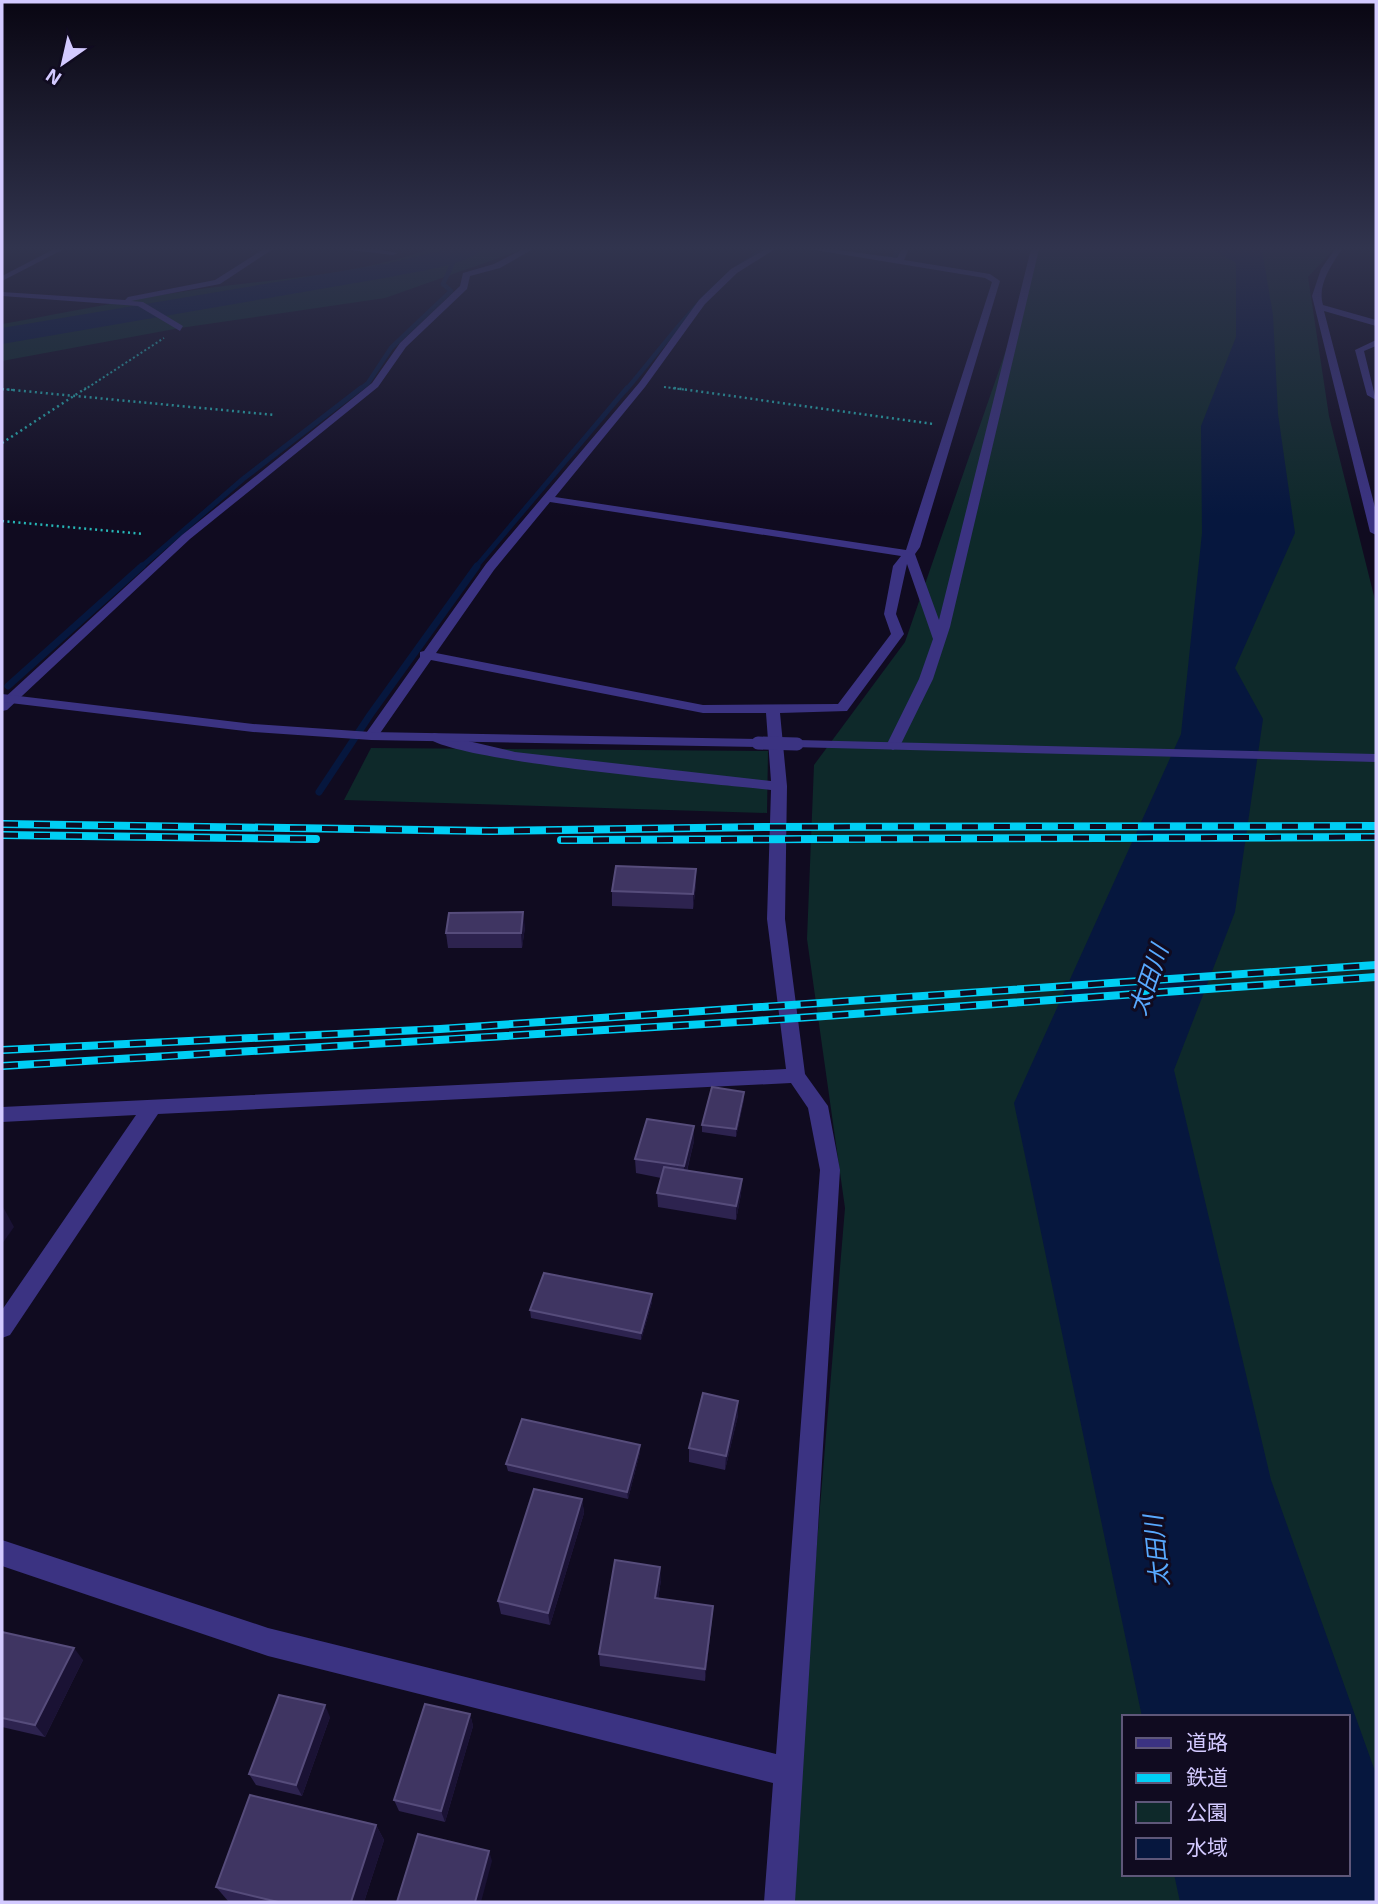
<svg xmlns="http://www.w3.org/2000/svg" width="1378" height="1904" font-family="'Exo 2','Noto Sans JP',sans-serif">
<style>
.green{fill:#0e292a;fill-rule:evenodd}
.water{fill:#06173e}
.lines{fill:none;stroke-linecap:round;stroke-linejoin:round}
.stream-far2{stroke:#06173e;stroke-width:4.5}
.stream-far1{stroke:#06173e;stroke-width:5}
.stream{stroke:#06173e;stroke-width:7}
.river{fill:#06173e;fill-rule:evenodd}
.path-far1{stroke:#26b6b6;stroke-width:2;stroke-dasharray:2 2.5;stroke-linecap:butt}
.path{stroke:#26b6b6;stroke-width:2.5;stroke-dasharray:2 3.5;stroke-linecap:butt}
.minor{fill:#3b3382;fill-rule:evenodd}
.tertiary{fill:#3b3382;fill-rule:evenodd}
.rail-casing{stroke:#00cff5;stroke-width:8}
.rail{stroke:#100b20;stroke-width:5;stroke-dasharray:16;stroke-linecap:butt}
.tertiary-bridge{stroke:#3b3382;stroke-width:13}
.wall{fill:#2d234f}
.shaded-wall{fill:#1a1234}
.building{fill:#3f3562;stroke:#564c7b;stroke-width:2}
.labels{text-anchor:middle;stroke-width:6;stroke-linejoin:round;paint-order:stroke}
.water-label{font-size:24px;font-style:italic;fill:#58a9ff;stroke:#100b20}
</style>
<rect width="100%" height="100%" fill="#100b20"/>
<!-- green -->
<g class="green">
<path d="M429,249h95l-139,49 -205,30 -178,33v-37c68,-12 137,-27 206,-36 73,-10 151,-13 221,-39z"/>
<path d="M1039,249h295l-26,28 21,139 47,188v1298h-589l58,-694 -38,-269 7,-174 91,-123 119,-344zM1124,1717h224v157h-224z"/>
<path d="M371,748l397,3 -1,62 -423,-13z"/>
</g>
<!-- water -->
<path class="water" d="M1213,249l49,1 11,65 5,99 17,119 -60,135 28,51 -28,193 -61,158 97,410 105,294v128h-196l-6,-28h174v-157h-206l-128,-614 167,-369 21,-201 -1,-107 35,-89v-74z"/>
<g class="lines">
<!-- stream-far2 -->
<g class="stream-far2">
<path d="M886,258l7,1 6,-10"/>
<path d="M359,390l9,-7 23,-35 60,-57 -8,-7 14,-30"/>
<path d="M626,390c45,-53 78,-104 139,-141"/>
</g>
<!-- stream-far1 -->
<g class="stream-far1">
<path d="M140,568l103,-89 118,-91"/>
<path d="M475,568l152,-180"/>
</g>
<!-- stream -->
<g class="stream">
<path d="M8,686l134,-120"/>
<path d="M319,792l51,-77 107,-149"/>
</g>
<!-- river -->
<path class="river" d="M448,249h33c-13,17 -70,23 -91,28l-388,67v-16l388,-65z"/>
<!-- path-far1 -->
<g class="path-far1">
<path d="M664,387l23,3"/>
<path d="M2,389l12,1"/>
<path d="M84,390l80,-52"/>
</g>
<!-- path -->
<g class="path">
<path d="M674,388l259,36"/>
<path d="M2,389l273,26"/>
<path d="M2,443l84,-55"/>
<path d="M2,521l142,13"/>
</g>
<!-- minor -->
<g class="minor">
<path d="M54,249h10l-62,32v-5z"/>
<path d="M264,249h9l-53,35 -89,17 12,1 40,24 -3,5 -42,-25 -136,-10v-4l123,8 3,-3 87,-17z"/>
<path d="M342,249h35l20,4 -4,2z"/>
<path d="M523,249h10l-33,19 -30,8 -3,13 -61,58 -28,40 -188,152 -183,171 -5,1v-11l180,-165 190,-152 28,-40 60,-57 3,-13 31,-9z"/>
<path d="M766,249h9l-38,24 -32,31 -60,83 -90,110 351,53 86,-268 -7,-4 -176,-29h22l66,9 5,-9h7l-5,11 86,14 10,7 -80,266 -5,7 24,66 92,-371h8l-89,378 -17,52 -33,67 -7,4 -7,-4 33,-67 14,-40 -26,-75 -11,50 8,20 -57,77 -67,2 7,73 -2,133 20,155 23,32 12,64 -45,732h-31l9,-119 -505,-127 -266,-90v-26l266,88 508,126 44,-584 -12,-62 -17,-25 -633,31 -148,221 -8,3v-28l134,-195 -134,7v-15l784,-38 -19,-150 4,-129c-52,-6 -319,-28 -344,-53l7,-4 81,19 256,29 -5,-68h-63l-272,-53 -55,79h-10l-2,-3 56,-79v-5l4,-1 62,-87 153,-181 60,-83 32,-31zM550,502l351,54 -8,10 -9,48 7,20 -53,70 -135,1 -267,-52 58,-83z"/>
<path d="M1335,249h7c-11,17 -25,36 -19,56l53,15v6l-52,-15 52,200v24l-6,-3 -58,-236 9,-27z"/>
<path d="M1376,340v6l-12,5 12,49 -9,-5 -12,-45z"/>
</g>
<!-- tertiary -->
<g class="tertiary">
<path d="M2,694l251,30 118,8 387,7 7,4 -7,4 -387,-7 -118,-8 -251,-30z"/>
<path d="M797,740l579,14v8l-584,-15 -2,-3z"/>
</g>
<!-- rail casing -->
<g class="rail-casing">
<g id="rail">
<path d="M2,824l488,7 273,-4 613,-1"/>
<path d="M2,835l314,4"/>
<path d="M561,840l815,-3"/>
<path d="M2,1050l438,-21 936,-64"/>
<path d="M2,1066l753,-45 621,-44"/>
</g>
</g>
<!-- rail -->
<use href="#rail" class="rail"/>
<!-- tertiary-bridge -->
<path class="tertiary-bridge" d="M758,743l39,1"/>
</g>
<!-- wall -->
<g class="wall">
<path d="M696,884l-3,25 -81,-3v-15z"/>
<path d="M525,927l-3,21h-74l-2,-15z"/>
<path d="M744,1092v7l-8,38 -34,-5v-7z"/>
<path d="M694,1141l-7,30 55,8 -1,15 -5,26 -78,-13 -1,-14 4,-15 -25,-5 -1,-14z"/>
<path d="M652,1294v8l-11,38 -110,-22 -1,-8z"/>
<path d="M738,1401v14l-13,55 -36,-8v-14z"/>
<path d="M640,1445v7l-12,47 -120,-28 -2,-7z"/>
<path d="M582,1499l2,14 -34,112 -49,-11 -3,-13z"/>
<path d="M661,1580l-3,19 55,7 -1,13 -7,62 -105,-15 -1,-12z"/>
<path d="M2,1632l81,28 -38,77 -43,-10z"/>
<path d="M470,1714l3,12 -28,96 -46,-11 -5,-11z"/>
<path d="M330,1717l-28,79 -46,-11 -7,-11z"/>
<path d="M376,1825l8,15 -20,62h-132l-4,-1 -12,-14z"/>
</g>
<!-- shaded-wall -->
<g class="shaded-wall">
<path d="M696,869v15l-3,25v-15z"/>
<path d="M523,912l2,15 -3,21 -1,-15z"/>
<path d="M744,1092v7l-8,38v-8z"/>
<path d="M694,1126v15l-10,40v-15z"/>
<path d="M742,1179l-1,15 -5,26v-14z"/>
<path d="M2,1205l12,22 -12,17z"/>
<path d="M652,1294v8l-11,38v-7z"/>
<path d="M738,1401v14l-13,55 1,-14z"/>
<path d="M640,1445v7l-12,47 -1,-7z"/>
<path d="M582,1499l2,14 -34,112 -2,-12z"/>
<path d="M660,1567l1,13 -5,31 -1,-13z"/>
<path d="M713,1606l-1,13 -7,62v-12z"/>
<path d="M74,1648l9,12 -38,77 -10,-12z"/>
<path d="M325,1705l5,12 -28,79 -6,-11z"/>
<path d="M470,1714l3,12 -28,96 -4,-11z"/>
<path d="M376,1825l8,15 -20,62h-13z"/>
<path d="M489,1851l3,10 -11,41h-6z"/>
</g>
<!-- building -->
<g class="building">
<path d="M616,866l80,3 -3,25 -81,-3z"/>
<path d="M523,912l-2,21h-75l3,-20z"/>
<path d="M712,1087l32,5 -8,37 -34,-4z"/>
<path d="M647,1119l47,7 -10,40 -49,-7z"/>
<path d="M664,1167l78,12 -6,27 -79,-13z"/>
<path d="M544,1273l108,21 -11,39 -111,-23z"/>
<path d="M703,1393l35,8 -12,55 -37,-8z"/>
<path d="M522,1419l118,26 -13,47 -121,-28z"/>
<path d="M534,1489l48,10 -34,114 -50,-12z"/>
<path d="M615,1560l45,7 -5,31 58,8 -8,63 -106,-15z"/>
<path d="M2,1632l72,16 -39,77 -33,-7z"/>
<path d="M279,1695l46,10 -29,80 -47,-11z"/>
<path d="M425,1704l45,10 -29,97 -47,-11z"/>
<path d="M250,1795l126,30 -25,77h-73l-62,-15z"/>
<path d="M418,1834l71,17 -14,51h-78z"/>
</g>
<!-- sky -->
<linearGradient id="sky" x2="0" y2="1"><stop stop-color="#090612"/><stop offset="0.48" stop-color="#31344e"/><stop offset="1" stop-color="#31344e" stop-opacity="0"/></linearGradient>
<rect width="1378" height="516" fill="url(#sky)"/>
<g class="labels">
<!-- water labels -->
<g class="water-label">
<text transform="translate(1149 980) rotate(-71)" y="8">太田川</text>
<text transform="translate(1157 1551) rotate(-96)" y="8">太田川</text>
</g>
</g>
<!-- border -->
<rect width="1378" height="1904" fill="none" stroke="#d3caff" stroke-width="7"/>
<!-- legend -->
<rect x="1122" y="1715" width="228" height="161" fill="#100b20" stroke="#5e5779" stroke-width="2"/>
<rect x="1136" y="1738" width="35" height="10" fill="#3b3382" stroke="#5e5779" stroke-width="2"/>
<text x="1186" y="1750" font-size="21" fill="#d3caff">道路</text>
<rect x="1136" y="1773" width="35" height="10" fill="#00cff5" stroke="#5e5779" stroke-width="2"/>
<text x="1186" y="1785" font-size="21" fill="#d3caff">鉄道</text>
<rect x="1136" y="1802" width="35" height="21" fill="#0e292a" stroke="#5e5779" stroke-width="2"/>
<text x="1186" y="1820" font-size="21" fill="#d3caff">公園</text>
<rect x="1136" y="1838" width="35" height="21" fill="#06173e" stroke="#5e5779" stroke-width="2"/>
<text x="1186" y="1855" font-size="21" fill="#d3caff">水域</text>
<!-- north arrow -->
<g transform="translate(63 63) rotate(214)" stroke="#100b20" stroke-width="5" paint-order="stroke">
<path d="M0-5L12 26L0 18L-12 26Z" fill="#d3caff"/>
<text y="-10" font-size="19" font-weight="bold" text-anchor="middle" fill="#d3caff">N</text>
</g>
</svg>
